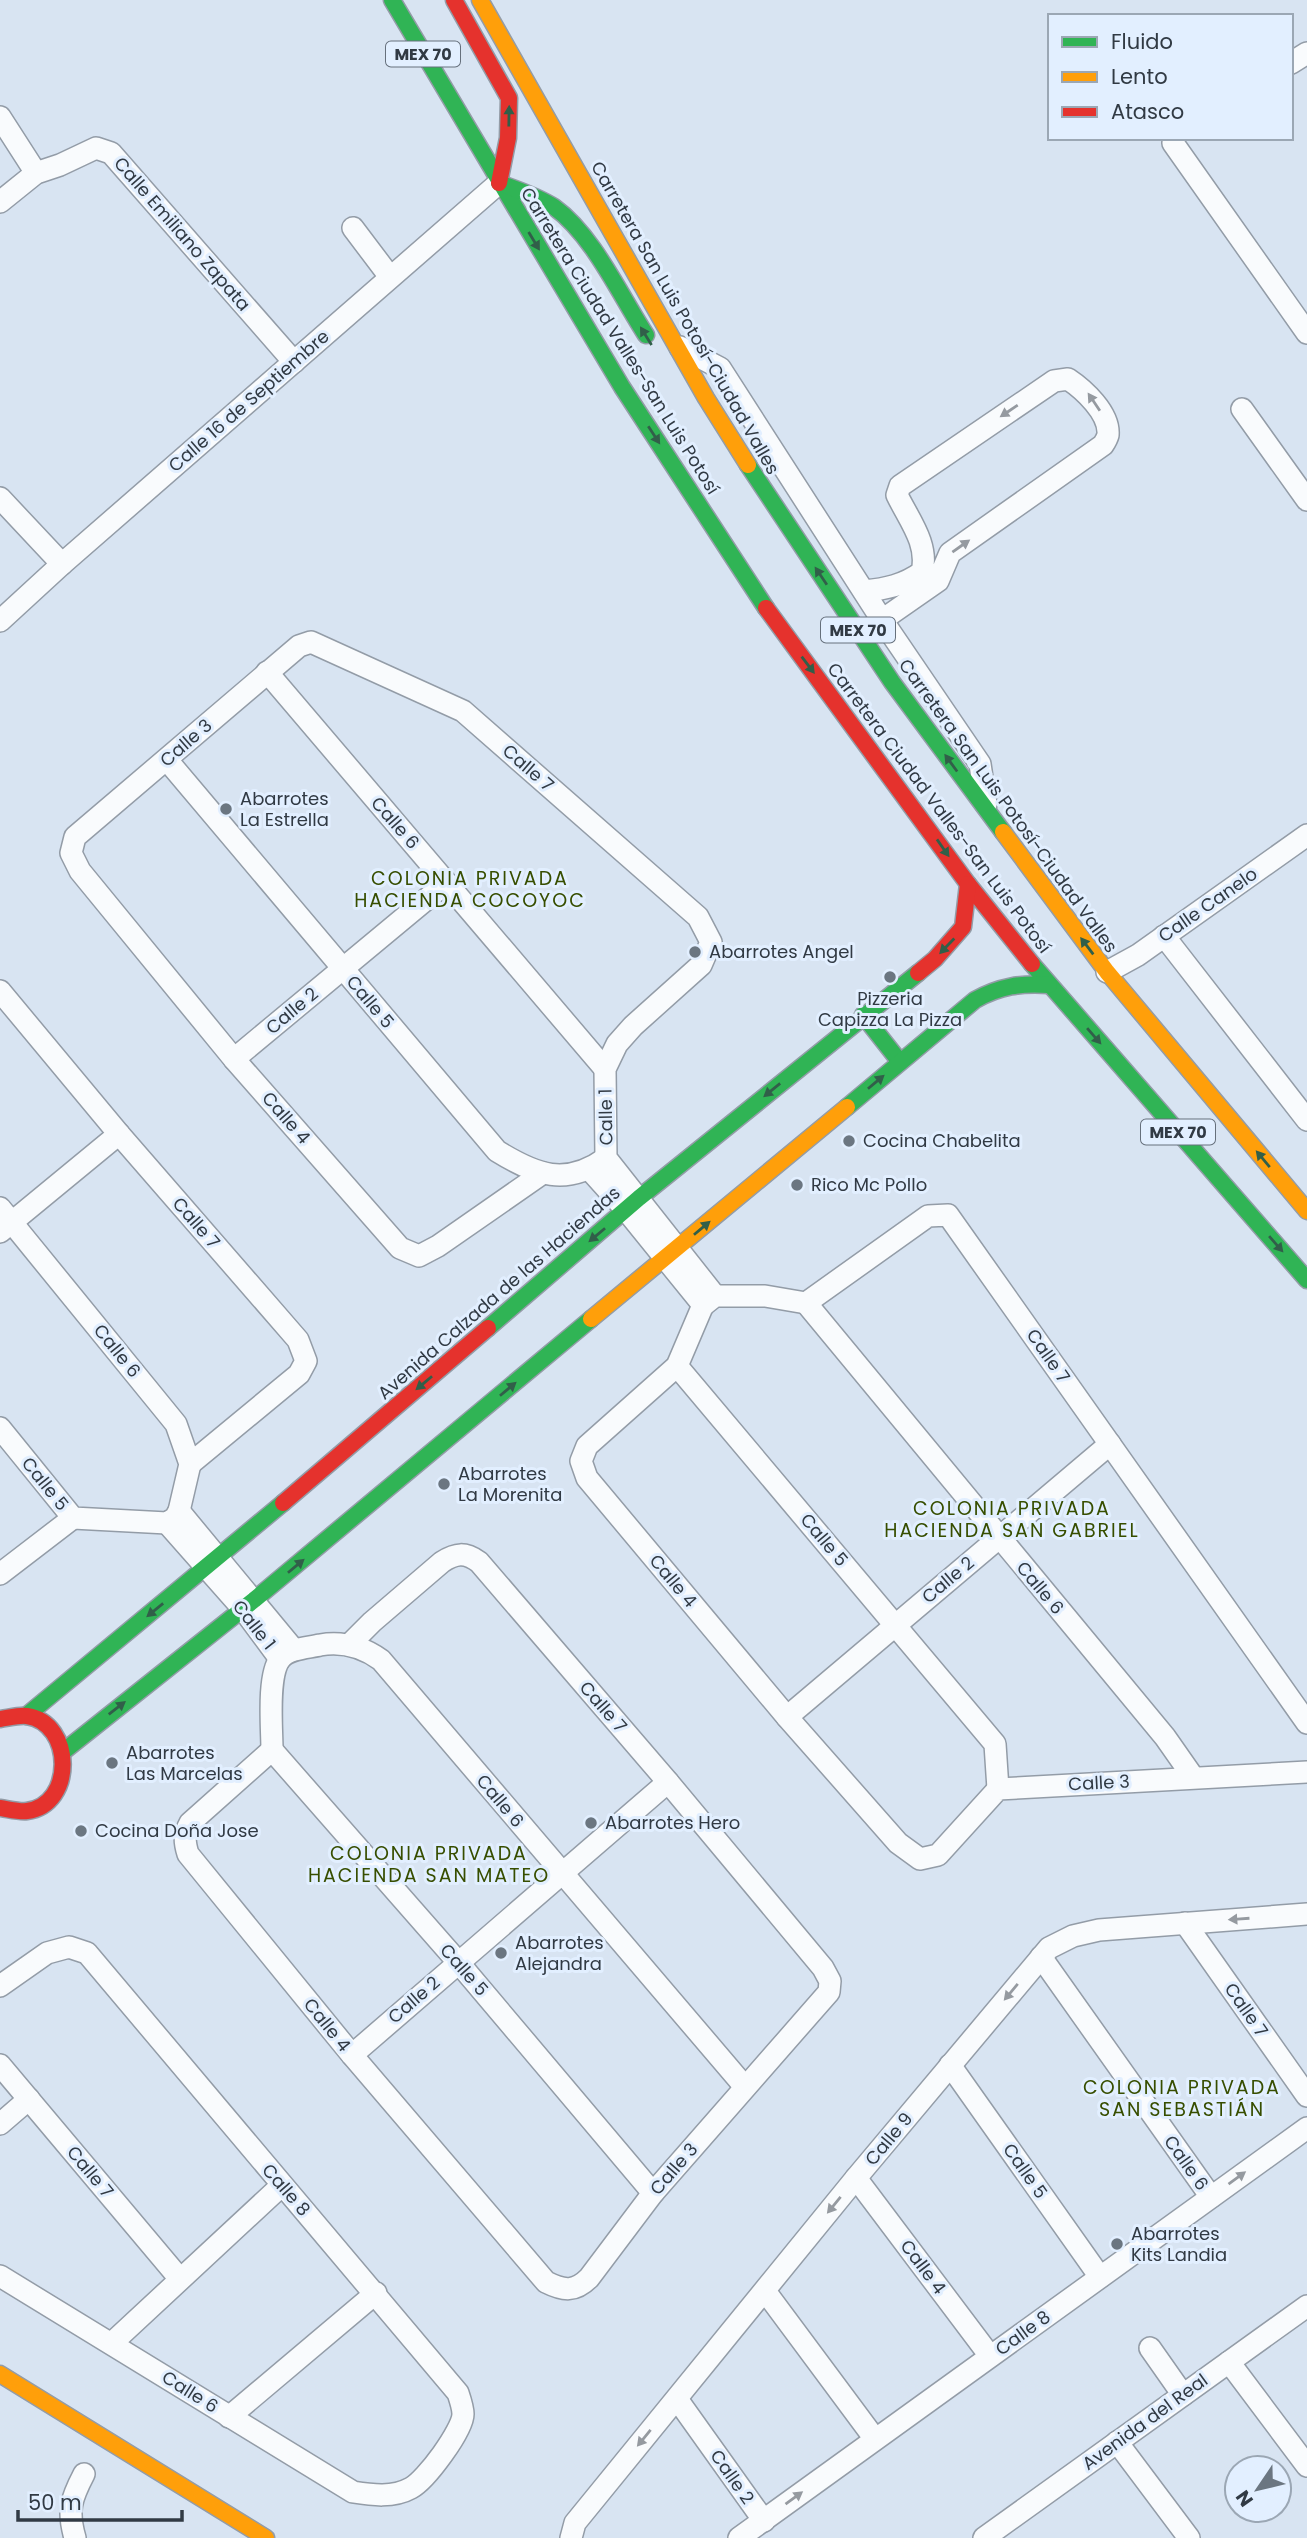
<svg xmlns="http://www.w3.org/2000/svg" width="1307" height="2538" font-family="Poppins,sans-serif">
<style>
.lines{fill:none;stroke-linecap:round;stroke-linejoin:round}
.street-casing{stroke:#939ca7;stroke-width:24}
.fast-casing{stroke:#939ca7;stroke-width:19}
.slow-casing{stroke:#939ca7;stroke-width:19}
.jam-casing{stroke:#939ca7;stroke-width:19}
.street{stroke:#f9fbfd;stroke-width:21}
.fast{stroke:#30b455;stroke-width:16}
.slow{stroke:#ff9f0a;stroke-width:16}
.jam{stroke:#e5322d;stroke-width:16}
.oneway{fill:#315f49}
.oneway2{fill:#959aa0}
.poi-dot{fill:#6b7681;stroke:#e2efff;stroke-width:2.5}
.labels{text-anchor:middle;stroke-width:6;stroke-linejoin:round;paint-order:stroke}
.shield{fill:#e2efff;stroke:#66707c;stroke-width:2}
.shield-label{font-size:16px;font-weight:bold;fill:#313a44}
.street-label{font-size:18px;fill:#313a44;stroke:#e2efff}
.poi-label{font-size:18px;fill:#313a44;stroke:#e2efff;text-anchor:start}
.neighbourhood-label{font-size:19px;letter-spacing:2px;fill:#374e00;stroke:#e2efff}
</style>
<rect width="100%" height="100%" fill="#d8e4f2"/>
<g class="lines">
<!-- street casing -->
<g class="street-casing">
<g id="street">
<path d="M1291,63l16,-10"/>
<path d="M0,117l36,56"/>
<path d="M1173,143l134,190"/>
<path d="M0,202l36,-29 24,-8 36,-17 15,5 183,209"/>
<path d="M353,228l37,49"/>
<path d="M680,347l40,21 162,252 98,144 6,40"/>
<path d="M1242,409l65,91"/>
<path d="M0,498l62,66"/>
<path d="M864,591c22,-2 40,-6 58,-19 7,-28 -13,-52 -25,-77l3,-9 154,-105 14,-2c15,10 42,34 40,56 -1,4 -3,7 -5,10l-153,108 -12,28 -56,39"/>
<path d="M0,621l62,-57 437,-381"/>
<path d="M267,672l338,397"/>
<path d="M167,760l330,391c39,24 69,36 109,7"/>
<path d="M1164,936l143,184"/>
<path d="M1107,972l31,-17 169,-120"/>
<path d="M0,991l119,143 179,206 8,21 -7,13 -109,90"/>
<path d="M234,1059l212,-176"/>
<path d="M590,1170l36,40 77,95"/>
<path d="M543,1173l-105,73 -19,10 -19,-8 -166,-189 -154,-188 -9,-18 4,-16 224,-191 12,-4 152,69 235,206 13,25 -10,23 -68,61 -16,18 -12,25 1,89 109,138"/>
<path d="M0,1208l176,216 14,40 -11,47 -4,7 -8,5 -94,-5 -73,-90"/>
<path d="M0,1232l119,-98"/>
<path d="M806,1303l359,434 28,40"/>
<path d="M705,1304l10,-8h50l41,7 122,-87 20,-1 359,508"/>
<path d="M703,1305l-26,61 -90,80 -6,15 6,17 200,239 111,126 22,16 18,-4 60,-66 309,-17"/>
<path d="M677,1366l318,378 3,45"/>
<path d="M179,1511l115,139"/>
<path d="M167,1523l76,86 37,50"/>
<path d="M0,1574l73,-56"/>
<path d="M787,1717l323,-273"/>
<path d="M272,1750l-82,73c-6,11 -6,18 -2,31l164,201 194,227c18,9 29,10 43,-4l64,-85 176,-201 1,-11 -7,-13 -155,-186 -189,-220c-14,-10 -23,-9 -37,0l-70,60 -23,23"/>
<path d="M272,1750c0,-21 -5,-74 8,-91 9,-11 27,-11 40,-14 23,-4 43,2 61,15l364,427"/>
<path d="M272,1750l186,212 195,231"/>
<path d="M1185,1923l122,173"/>
<path d="M1041,1957l170,240"/>
<path d="M0,1986l47,-33 22,-6 18,6 371,440c2,6 5,15 5,21 0,16 -37,66 -52,74 -18,10 -39,7 -58,4l-353,-216"/>
<path d="M352,2055l316,-273"/>
<path d="M0,2065l180,214"/>
<path d="M950,2065l150,212"/>
<path d="M0,2124l29,-25"/>
<path d="M856,2178l134,178"/>
<path d="M765,2291l110,148"/>
<path d="M112,2343l169,-157"/>
<path d="M1150,2348l33,47"/>
<path d="M1229,2362l78,104"/>
<path d="M677,2399l87,122"/>
<path d="M229,2417l147,-124"/>
<path d="M1117,2442l72,96"/>
<path d="M75,2538c-8,-28 -4,-39 9,-64"/>
<path d="M571,2538l4,-15 281,-345 193,-230 24,-12 26,-6 208,-16"/>
<path d="M739,2538l568,-410"/>
<path d="M984,2538l323,-232"/>
</g>
</g>
<!-- fast casing -->
<g class="fast-casing">
<g id="fast">
<path d="M392,0l230,387 144,221"/>
<path d="M499,183c19,7 38,13 55,24 39,28 66,88 92,128"/>
<path d="M748,465l144,217 111,150"/>
<path d="M1032,964l275,316"/>
<path d="M863,1015l37,47"/>
<path d="M847,1107l128,-107c25,-14 46,-17 74,-15"/>
<path d="M488,1328l151,-130 279,-225"/>
<path d="M26,1716l257,-213"/>
<path d="M64,1751l190,-151 337,-281"/>
</g>
</g>
<!-- slow casing -->
<g class="slow-casing">
<g id="slow">
<path d="M480,0l226,398 42,67"/>
<path d="M1003,832l104,140 200,239"/>
<path d="M591,1319l256,-212"/>
<path d="M0,2374l266,164"/>
</g>
</g>
<!-- jam casing -->
<g class="jam-casing">
<g id="jam">
<path d="M454,0l55,98 -1,40 -9,45"/>
<path d="M766,608l202,276 64,80"/>
<path d="M918,973l17,-14 28,-32 5,-43"/>
<path d="M283,1503l205,-175"/>
<path d="M0,1719c8,-1 19,-4 27,-3 47,7 48,89 0,95 -8,1 -19,-2 -27,-3"/>
</g>
</g>
<!-- street -->
<use href="#street" class="street"/>
<!-- fast -->
<use href="#fast" class="fast"/>
<!-- slow -->
<use href="#slow" class="slow"/>
<!-- jam -->
<use href="#jam" class="jam"/>
</g>
<!-- one-way arrows -->
<defs><path id="oneway-solid" d="M-6-.8H1V-3.2L6.5 0L1 3.2V.8H-6Z" transform="scale(1.75)"/></defs>
<g class="oneway">
<use href="#oneway-solid" transform="translate(509 116) rotate(-89)"/>
<use href="#oneway-solid" transform="translate(534 241) rotate(59)"/>
<use href="#oneway-solid" transform="translate(646 336) rotate(-122)"/>
<use href="#oneway-solid" transform="translate(654 435) rotate(57)"/>
<use href="#oneway-solid" transform="translate(821 576) rotate(-124)"/>
<use href="#oneway-solid" transform="translate(808 665) rotate(53)"/>
<use href="#oneway-solid" transform="translate(951 763) rotate(-126)"/>
<use href="#oneway-solid" transform="translate(943 848) rotate(55)"/>
<use href="#oneway-solid" transform="translate(947 946) rotate(134)"/>
<use href="#oneway-solid" transform="translate(1087 946) rotate(-127)"/>
<use href="#oneway-solid" transform="translate(1094 1036) rotate(49)"/>
<use href="#oneway-solid" transform="translate(876 1082) rotate(-40)"/>
<use href="#oneway-solid" transform="translate(772 1090) rotate(141)"/>
<use href="#oneway-solid" transform="translate(1263 1159) rotate(-130)"/>
<use href="#oneway-solid" transform="translate(702 1228) rotate(-40)"/>
<use href="#oneway-solid" transform="translate(597 1235) rotate(140)"/>
<use href="#oneway-solid" transform="translate(1276 1244) rotate(49)"/>
<use href="#oneway-solid" transform="translate(424 1383) rotate(140)"/>
<use href="#oneway-solid" transform="translate(508 1389) rotate(-40)"/>
<use href="#oneway-solid" transform="translate(296 1566) rotate(-40)"/>
<use href="#oneway-solid" transform="translate(155 1610) rotate(141)"/>
<use href="#oneway-solid" transform="translate(117 1708) rotate(-38)"/>
</g>
<g class="oneway2">
<use href="#oneway-solid" transform="translate(1094 402) rotate(-124)"/>
<use href="#oneway-solid" transform="translate(1009 411) rotate(146)"/>
<use href="#oneway-solid" transform="translate(961 546) rotate(-35)"/>
<use href="#oneway-solid" transform="translate(1239 1919) rotate(176)"/>
<use href="#oneway-solid" transform="translate(1011 1992) rotate(130)"/>
<use href="#oneway-solid" transform="translate(1237 2178) rotate(-36)"/>
<use href="#oneway-solid" transform="translate(834 2205) rotate(129)"/>
<use href="#oneway-solid" transform="translate(644 2438) rotate(129)"/>
<use href="#oneway-solid" transform="translate(794 2498) rotate(-36)"/>
</g>
<!-- markers -->
<g class="poi-dot">
<circle cx="226" cy="809" r="7"/>
<circle cx="695" cy="952" r="7"/>
<circle cx="890" cy="977" r="7"/>
<circle cx="849" cy="1141" r="7"/>
<circle cx="797" cy="1185" r="7"/>
<circle cx="444" cy="1484" r="7"/>
<circle cx="112" cy="1763" r="7"/>
<circle cx="591" cy="1823" r="7"/>
<circle cx="81" cy="1831" r="7"/>
<circle cx="501" cy="1953" r="7"/>
<circle cx="1117" cy="2244" r="7"/>
</g>
<g class="labels">
<!-- shield labels -->
<g class="shield">
<rect x="386" y="41.5" width="74" height="25" rx="5"/>
<rect x="821" y="617.5" width="74" height="25" rx="5"/>
<rect x="1141" y="1119.5" width="74" height="25" rx="5"/>
</g>
<g class="shield-label">
<text x="423" y="60">MEX 70</text>
<text x="858" y="636">MEX 70</text>
<text x="1178" y="1138">MEX 70</text>
</g>
<!-- street labels -->
<g class="street-label">
<text transform="translate(182 234) rotate(49)" y="6">Calle Emiliano Zapata</text>
<text transform="translate(685 318) rotate(60)" y="6">Carretera San Luis Potosí-Ciudad Valles</text>
<text transform="translate(620 341) rotate(58)" y="6">Carretera Ciudad Valles-San Luis Potosí</text>
<text transform="translate(249 401) rotate(-41)" y="6">Calle 16 de Septiembre</text>
<text transform="translate(186 743) rotate(-41)" y="6">Calle 3</text>
<text transform="translate(528 768) rotate(41)" y="6">Calle 7</text>
<text transform="translate(1008 806) rotate(54)" y="6">Carretera San Luis Potosí-Ciudad Valles</text>
<text transform="translate(939 808) rotate(53)" y="6">Carretera Ciudad Valles-San Luis Potosí</text>
<text transform="translate(395 823) rotate(49)" y="6">Calle 6</text>
<text transform="translate(1208 905) rotate(-35)" y="6">Calle Canelo</text>
<text transform="translate(370 1002) rotate(50)" y="6">Calle 5</text>
<text transform="translate(292 1011) rotate(-40)" y="6">Calle 2</text>
<text transform="translate(606 1117) rotate(-91)" y="6">Calle 1</text>
<text transform="translate(286 1118) rotate(49)" y="6">Calle 4</text>
<text transform="translate(196 1223) rotate(49)" y="6">Calle 7</text>
<text transform="translate(499 1293) rotate(-41)" y="6">Avenida Calzada de las Haciendas</text>
<text transform="translate(117 1351) rotate(51)" y="6">Calle 6</text>
<text transform="translate(1048 1356) rotate(55)" y="6">Calle 7</text>
<text transform="translate(45 1484) rotate(51)" y="6">Calle 5</text>
<text transform="translate(824 1540) rotate(50)" y="6">Calle 5</text>
<text transform="translate(948 1580) rotate(-40)" y="6">Calle 2</text>
<text transform="translate(673 1581) rotate(50)" y="6">Calle 4</text>
<text transform="translate(1040 1588) rotate(50)" y="6">Calle 6</text>
<text transform="translate(254 1625) rotate(52)" y="6">Calle 1</text>
<text transform="translate(603 1707) rotate(49)" y="6">Calle 7</text>
<text transform="translate(1099 1783) rotate(-3)" y="6">Calle 3</text>
<text transform="translate(500 1801) rotate(50)" y="6">Calle 6</text>
<text transform="translate(464 1970) rotate(49)" y="6">Calle 5</text>
<text transform="translate(414 2000) rotate(-41)" y="6">Calle 2</text>
<text transform="translate(1246 2010) rotate(55)" y="6">Calle 7</text>
<text transform="translate(327 2025) rotate(51)" y="6">Calle 4</text>
<text transform="translate(889 2139) rotate(-50)" y="6">Calle 9</text>
<text transform="translate(1186 2163) rotate(55)" y="6">Calle 6</text>
<text transform="translate(674 2169) rotate(-49)" y="6">Calle 3</text>
<text transform="translate(1025 2171) rotate(55)" y="6">Calle 5</text>
<text transform="translate(90 2172) rotate(50)" y="6">Calle 7</text>
<text transform="translate(286 2190) rotate(49)" y="6">Calle 8</text>
<text transform="translate(923 2267) rotate(53)" y="6">Calle 4</text>
<text transform="translate(1023 2333) rotate(-36)" y="6">Calle 8</text>
<text transform="translate(190 2392) rotate(32)" y="6">Calle 6</text>
<text transform="translate(1145 2422) rotate(-36)" y="6">Avenida del Real</text>
<text transform="translate(732 2477) rotate(55)" y="6">Calle 2</text>
</g>
<!-- poi labels -->
<g class="poi-label">
<text x="240" y="805">Abarrotes<tspan x="240" dy="21">La Estrella</tspan></text>
<text x="709" y="958">Abarrotes Angel</text>
<text x="890" y="1005" text-anchor="middle">Pizzeria<tspan x="890" dy="21">Capizza La Pizza</tspan></text>
<text x="863" y="1147">Cocina Chabelita</text>
<text x="811" y="1191">Rico Mc Pollo</text>
<text x="458" y="1480">Abarrotes<tspan x="458" dy="21">La Morenita</tspan></text>
<text x="126" y="1759">Abarrotes<tspan x="126" dy="21">Las Marcelas</tspan></text>
<text x="605" y="1829">Abarrotes Hero</text>
<text x="95" y="1837">Cocina Doña Jose</text>
<text x="515" y="1949">Abarrotes<tspan x="515" dy="21">Alejandra</tspan></text>
<text x="1131" y="2240">Abarrotes<tspan x="1131" dy="21">Kits Landia</tspan></text>
</g>
<!-- neighbourhood labels -->
<g class="neighbourhood-label">
<text x="470" y="885">COLONIA PRIVADA<tspan x="470" dy="22">HACIENDA COCOYOC</tspan></text>
<text x="1012" y="1515">COLONIA PRIVADA<tspan x="1012" dy="22">HACIENDA SAN GABRIEL</tspan></text>
<text x="429" y="1860">COLONIA PRIVADA<tspan x="429" dy="22">HACIENDA SAN MATEO</tspan></text>
<text x="1182" y="2094">COLONIA PRIVADA<tspan x="1182" dy="22">SAN SEBASTIÁN</tspan></text>
</g>
</g>
<!-- legend -->
<rect x="1048" y="14" width="245" height="126" fill="#e2efff" stroke="#9ba7b4" stroke-width="2"/>
<rect x="1062" y="37" width="35" height="10" fill="#30b455" stroke="#9ba7b4" stroke-width="2"/>
<text x="1111" y="49" font-size="21" fill="#313a44">Fluido</text>
<rect x="1062" y="72" width="35" height="10" fill="#ff9f0a" stroke="#9ba7b4" stroke-width="2"/>
<text x="1111" y="84" font-size="21" fill="#313a44">Lento</text>
<rect x="1062" y="107" width="35" height="10" fill="#e5322d" stroke="#9ba7b4" stroke-width="2"/>
<text x="1111" y="119" font-size="21" fill="#313a44">Atasco</text>
<!-- north arrow -->
<g transform="translate(1258 2489) rotate(235)"><circle r="33" fill="#e2efff" stroke="#9ba7b4" stroke-width="2"/>
<path d="M0-5L12 26L0 18L-12 26Z" fill="#6b7681"/>
<text y="-10" font-size="19" font-weight="bold" text-anchor="middle" fill="#313a44">N</text>
</g>
<!-- scale -->
<path d="M18 2510v10h164v-10" fill="none" stroke="#313a44" stroke-width="3.5"/>
<text x="28" y="2510" font-size="21" fill="#313a44" stroke="#e2efff" stroke-width="5" paint-order="stroke">50 m</text>
</svg>
